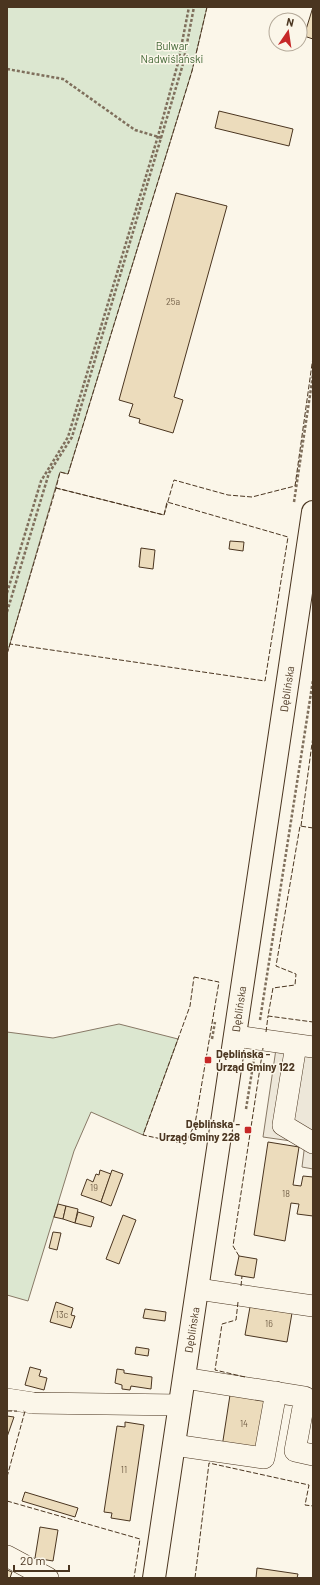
<svg xmlns="http://www.w3.org/2000/svg" width="320" height="1585" font-family="Barlow,sans-serif">
<style>
.green{fill:#dce7d0;stroke:#887966}
.parking{fill:#ede7d9;stroke:#887966}
.building{fill:#ecdcbc;stroke:#4a3520}
.lines{fill:none;stroke-linecap:round;stroke-linejoin:round}
.minor-casing{stroke:#4a3520;stroke-width:22}
.major-casing{stroke:#4a3520;stroke-width:24}
.path{stroke:#7f6f5c;stroke-width:2.5;stroke-dasharray:3 2;stroke-linecap:butt}
.minor{stroke:#fbf6e9;stroke-width:21}
.major{stroke:#fbf6e9;stroke-width:22}
.fence{stroke:#4a3520;stroke-width:1;stroke-dasharray:5 2;stroke-linecap:butt}
.poi-dot{fill:#c62828;stroke:#fbf6e9;stroke-width:1.5}
.labels{text-anchor:middle;stroke-width:3;stroke-linejoin:round;paint-order:stroke}
.number-label{font-size:9px;fill:#725f47}
.park-label{font-size:11px;fill:#436837;stroke:#fbf6e9}
.street-label{font-size:11px;fill:#4a3520;stroke:#fbf6e9}
.poi-label{font-size:11px;font-weight:bold;fill:#4a3520;stroke:#fbf6e9;text-anchor:start}
</style>
<rect width="100%" height="100%" fill="#fbf6e9"/>
<!-- green -->
<g class="green">
<path d="M7,7h200l-15,64 -124,403 -8,-2 -53,182z"/>
<path d="M119,1024l59,15 -35,96 -52,-23 -17,39 -46,150 -21,-6v-263l46,6z"/>
</g>
<!-- parking -->
<path class="parking" d="M276,1049l37,5v115l-11,-2 3,-24 -42,-6z"/>
<!-- building -->
<g class="building">
<path d="M313,7v32l-9,-3z"/>
<path d="M219,111l74,18 -4,17 -74,-18z"/>
<path d="M176,193l51,13 -53,191 9,3 -10,33 -34,-10 1,-4 -11,-3 4,-12 -14,-4z"/>
<path d="M230,541l14,1 -1,9 -14,-2z"/>
<path d="M141,548l14,2 -2,19 -14,-2z"/>
<path d="M268,1142l31,5 -6,38 8,1 2,-10 10,1v39l-16,-2 2,-10 -8,-1 -6,38 -31,-6z"/>
<path d="M100,1170l11,4 -10,28 -20,-7 6,-16 6,3 3,-8 3,1z"/>
<path d="M112,1170l11,4 -12,32 -10,-4z"/>
<path d="M58,1204l8,2 -3,13 -9,-2z"/>
<path d="M66,1206l12,3 -3,14 -12,-4z"/>
<path d="M78,1212l16,5 -3,10 -16,-4z"/>
<path d="M123,1215l13,5 -17,44 -13,-5z"/>
<path d="M53,1232l8,1 -4,17 -8,-2z"/>
<path d="M239,1256l18,3 -3,19 -19,-3z"/>
<path d="M56,1302l17,6 -2,7 4,1 -4,12 -21,-6z"/>
<path d="M250,1307l42,6 -5,29 -42,-7z"/>
<path d="M145,1309l21,3 -1,9 -22,-3z"/>
<path d="M136,1347l13,2 -1,7 -13,-2z"/>
<path d="M30,1367l11,3 -2,6 8,2 -3,12 -19,-5z"/>
<path d="M117,1369l7,1v3l28,4 -1,12 -20,-3 -1,4 -8,-1v-4l-7,-2z"/>
<path d="M230,1395l35,6 -8,50 -35,-4z"/>
<path d="M7,1416l7,1 -7,20z"/>
<path d="M125,1422l19,3 -14,96 -19,-3 1,-5 -8,-1 13,-86 8,1z"/>
<path d="M25,1492l53,16 -3,9 -53,-16z"/>
<path d="M40,1527l18,3 -5,31 -18,-3z"/>
<path d="M257,1568l41,6 -1,4h-41z"/>
<path d="M7,1570l5,2 -2,6h-3z"/>
</g>
<g class="lines">
<!-- minor casing -->
<g class="minor-casing">
<g id="minor">
<path d="M235,1036l78,11"/>
<path d="M296,1045l-13,80 30,18"/>
<path d="M198,1289l115,17"/>
<path d="M184,1378l121,19 -10,54 18,4"/>
<path d="M7,1399l26,4 147,2"/>
<path d="M174,1445l90,13 12,-66"/>
<path d="M7,1556l41,22"/>
</g>
</g>
<!-- major casing -->
<g class="major-casing">
<path id="major" d="M154,1578l159,-1066"/>
</g>
<!-- path -->
<g class="path">
<path d="M7,69l56,10 72,51 27,8"/>
<path d="M294,502l19,-127"/>
<path d="M7,593l34,-112 27,-44 90,-301 20,-73 11,-56"/>
<path d="M7,612l42,-139 23,-36 111,-373 11,-57"/>
<path d="M260,1020l53,-340"/>
<path d="M212,1039l3,-17"/>
<path d="M246,1109l8,-50"/>
</g>
<!-- minor -->
<use href="#minor" class="minor"/>
<!-- major -->
<use href="#major" class="major"/>
<!-- fence -->
<g class="fence">
<path d="M207,7l-15,64 -124,403 -8,-2 -4,16 108,27 10,-35 54,15 24,2 43,-11 18,-129"/>
<path d="M56,488l108,27 3,-13 121,35 -23,144 -255,-37z"/>
<path d="M7,654l3,-10"/>
<path d="M301,826l12,-90"/>
<path d="M313,828l-13,-2 -24,140 20,8 -1,11 -22,3 -5,28 45,6"/>
<path d="M194,977l25,5 -24,142 -10,20 -42,-9 47,-129z"/>
<path d="M266,1032l2,-16"/>
<path d="M239,1256l-6,-10 30,-198"/>
<path d="M241,1286l1,-10"/>
<path d="M238,1302l-2,18 -14,4 -7,46 30,7"/>
<path d="M7,1411h10"/>
<path d="M7,1477l18,-66h-2"/>
<path d="M7,1501l133,38 -6,39"/>
<path d="M195,1578l14,-115 100,22 -4,20 8,1"/>
</g>
</g>
<!-- markers -->
<g class="poi-dot">
<rect x="204" y="1056" width="8" height="8" rx="2"/>
<rect x="244" y="1126" width="8" height="8" rx="2"/>
</g>
<g class="labels">
<!-- number labels -->
<g class="number-label">
<text x="173" y="305">25a</text>
<text x="94" y="1191">19</text>
<text x="286" y="1197">18</text>
<text x="62" y="1318">13c</text>
<text x="269" y="1327">16</text>
<text x="244" y="1427">14</text>
<text x="124" y="1473">11</text>
</g>
<!-- park labels -->
<g class="park-label">
<text x="172" y="50">Bulwar<tspan x="172" dy="13">Nadwiślański</tspan></text>
</g>
<!-- street labels -->
<g class="street-label">
<text transform="translate(287 689) rotate(-82)" y="4">Dęblińska</text>
<text transform="translate(239 1009) rotate(-82)" y="4">Dęblińska</text>
<text transform="translate(192 1330) rotate(-81)" y="4">Dęblińska</text>
</g>
<!-- poi labels -->
<g class="poi-label">
<text x="216" y="1058">Dęblińska -<tspan x="216" dy="13">Urząd Gminy 122</tspan></text>
<text x="240" y="1128" text-anchor="end">Dęblińska -<tspan x="240" dy="13">Urząd Gminy 228</tspan></text>
</g>
</g>
<!-- border -->
<rect width="320" height="1585" fill="none" stroke="#4a3520" stroke-width="16"/>
<!-- north arrow -->
<g transform="translate(288 32) rotate(13)"><circle r="19" fill="#fbf6e9" stroke="#b4a999"/>
<path d="M0-3L7 15L0 10L-7 15Z" fill="#c62828"/>
<text y="-6" font-size="11" font-weight="bold" text-anchor="middle" fill="#4a3520">N</text>
</g>
<!-- scale -->
<path d="M14 1565v6h55v-6" fill="none" stroke="#4a3520" stroke-width="2"/>
<text x="20" y="1565" font-size="12" fill="#4a3520" stroke="#fbf6e9" stroke-width="3" paint-order="stroke">20 m</text>
</svg>
